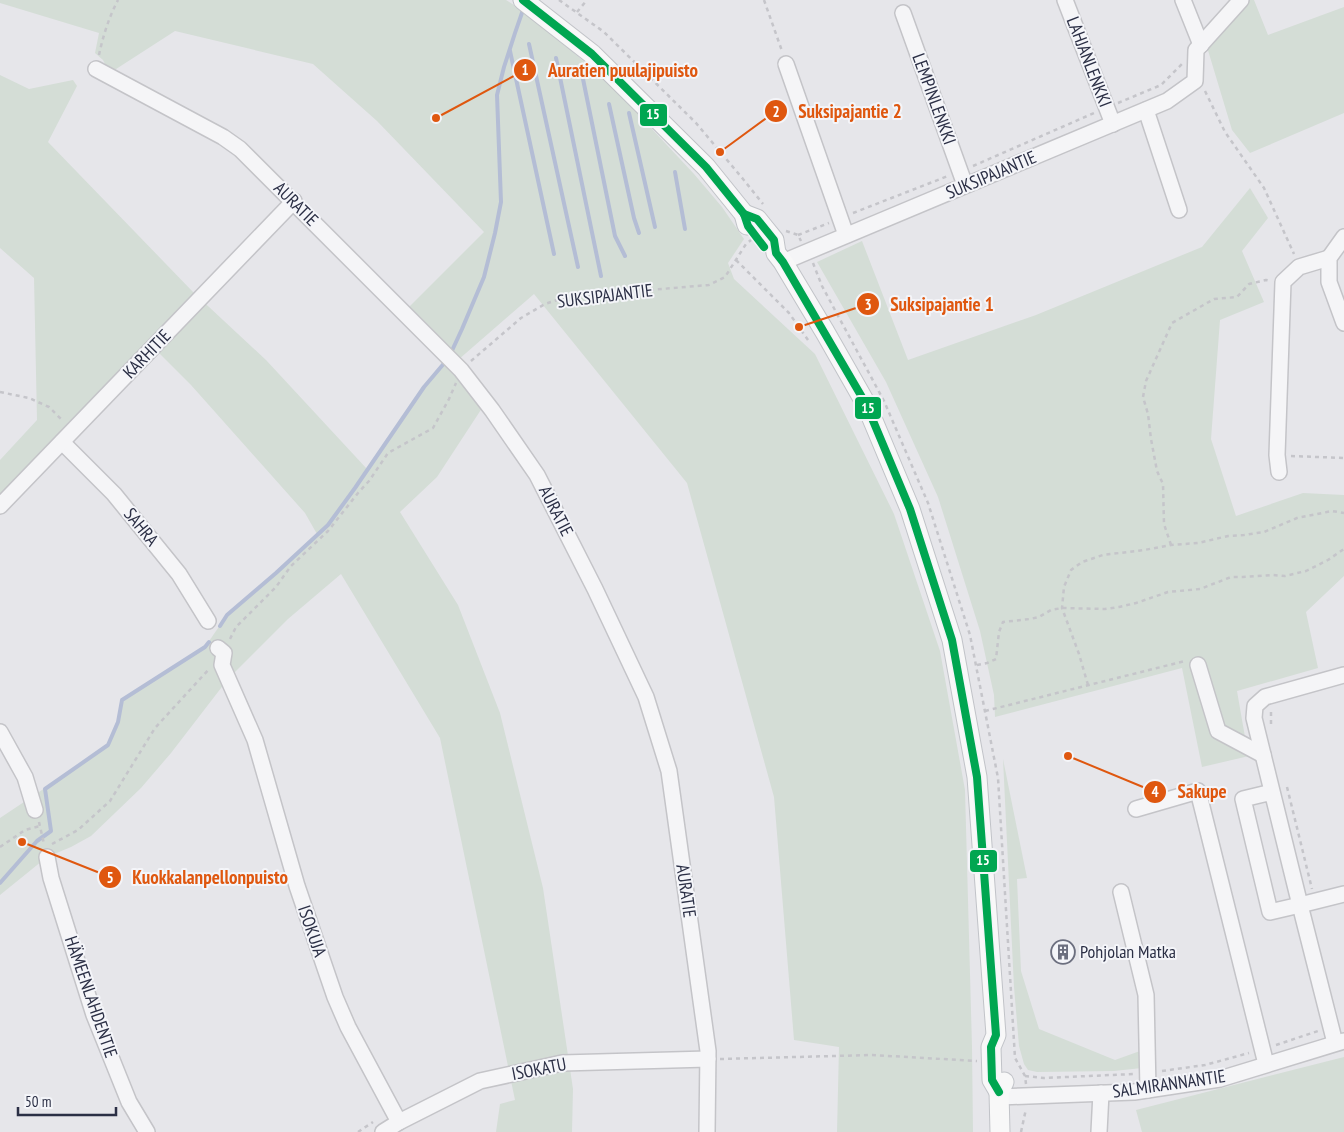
<svg xmlns="http://www.w3.org/2000/svg" width="1344" height="1132" font-family="'PT Sans Narrow',sans-serif">
<style>
.green{fill:#d4ddd6}
.lines{fill:none;stroke-linecap:round;stroke-linejoin:round}
.stream{stroke:#b4bdd5;stroke-width:4}
.minor-casing{stroke:#c4c4c8;stroke-width:18}
.major-casing{stroke:#c1c3c8;stroke-width:21}
.path{stroke:#c5c5ca;stroke-width:2.5;stroke-dasharray:4 4;stroke-linecap:butt}
.minor{stroke:#f5f5f7;stroke-width:15}
.major{stroke:#f8f8f8;stroke-width:19}
.bus-1-casing{stroke:#f4f5f9;stroke-width:11}
.bus-1{stroke:#00a651;stroke-width:8}
.labels{text-anchor:middle;stroke-width:4;stroke-linejoin:round;paint-order:stroke}
.street-label{font-size:18px;fill:#2b2f45;stroke:#f4f5f9}
.poi-label{font-size:18px;fill:#2b2f45;stroke:#f4f5f9;text-anchor:start}
.leader{fill:none;stroke:#df570f;stroke-width:2}
.callout-dot{fill:#df570f;stroke:#f4f5f9;stroke-width:2}
.mark-label{font-size:15px;text-anchor:middle;font-weight:bold;fill:#fff}
.callout-label{font-size:19px;text-anchor:middle;font-weight:bold;fill:#df570f;stroke:#f4f5f9;stroke-width:4;stroke-linejoin:round;paint-order:stroke}
.line-badge{stroke:#f4f5f9;stroke-width:2}
.badge-label{font-size:14px;text-anchor:middle;font-weight:bold;fill:#fff}
</style>
<rect width="100%" height="100%" fill="#e6e6ea"/>
<!-- green -->
<g class="green">
<path d="M0,0h506l14,9 46,37 44,38 84,90 28,33 22,32 -16,24 6,16 81,75 79,160 46,137 25,139 7,257 1,85h-136l2,-85 -45,-7 -20,-243 -87,-314 -153,-189 -76,66 -50,-52 76,-76 -107,-111 -64,-57 -138,-33 -62,40 -6,-3 -4,-8 -8,-7 4,-20 -99,-30z"/>
<path d="M1249,0h5l14,35 76,-28v106l-94,40 -18,-23 -25,-83z"/>
<path d="M0,75l29,14 44,-9 4,6 -29,56 146,151 72,67 101,109 57,-82 20,-23 5,4 5,-5 32,39 -49,75 -37,35 58,93 42,108 43,175 30,201 -1,43h-76l4,-28 15,-4 -75,-362 -99,-164 -53,45 -60,60 -57,74 -30,35 -50,48 -20,11 -24,10 -47,38v-77l108,-72 10,-24 4,-22 83,-53 22,-32 49,-42 41,-39 -12,-21 -114,-128 -37,-37 -154,157v-45l37,-40 -3,-142 -34,-30z"/>
<path d="M1250,188l18,30 -26,33 22,51 -44,18 -9,119 25,77 67,-23 41,2v81l-38,36 12,56 -81,23 8,46 4,19 -47,11 -20,-99 -187,49 -1,-22 -14,-64 -42,-134 -52,-115 -69,-120 45,-21 46,119 128,-45 166,-68z"/>
<path d="M1003,759l24,119 -10,1 4,92 18,58 76,31 25,-9 2,17 -28,3 -77,1 -9,-2 -4,-6 -5,-18 -5,-59z"/>
<path d="M1344,1057v75h-202l-6,-22z"/>
</g>
<g class="lines">
<!-- stream -->
<g class="stream">
<path d="M529,44l49,223"/>
<path d="M510,51l44,203"/>
<path d="M556,58l45,218"/>
<path d="M583,79l32,157 10,20"/>
<path d="M609,104l25,114 5,15"/>
<path d="M629,113l26,114"/>
<path d="M675,172l10,57"/>
<path d="M450,355l12,-26 22,-52 11,-44 6,-31 -4,-107 7,-28 11,-34 9,-26"/>
<path d="M220,626l7,-11 49,-42 52,-48 27,-37 69,-101 22,-26"/>
<path d="M0,883l37,-42 14,-10 -6,-42 63,-44 10,-23 4,-22 83,-53 4,-5"/>
</g>
<!-- minor casing -->
<g class="minor-casing">
<g id="minor">
<path d="M1065,0l48,124"/>
<path d="M1183,0l18,45"/>
<path d="M903,13l62,172"/>
<path d="M786,64l60,171"/>
<path d="M96,69l127,68 17,12 221,221 31,40 45,65 58,114 51,108 23,74 39,280 -1,81"/>
<path d="M1146,110l33,100"/>
<path d="M1344,237l-15,21v24l15,41"/>
<path d="M783,262l384,-161 28,-20 1,-31 45,-50"/>
<path d="M62,442l52,52 65,80 29,47"/>
<path d="M1279,472l-2,-17 6,-173 16,-15 30,-9"/>
<path d="M0,506l294,-305"/>
<path d="M218,648l6,5 -2,12 33,75 42,146 38,111 13,30 51,95"/>
<path d="M1198,665l20,66 45,24"/>
<path d="M0,732l25,45 10,33"/>
<path d="M1272,792l-29,7 27,113 30,-7 -46,-187 1,-12 10,-9 79,-22"/>
<path d="M1136,809l62,-18 68,273"/>
<path d="M47,857l4,21 43,137 35,87 18,30"/>
<path d="M1121,892l25,103 2,95"/>
<path d="M1335,1043l-35,-138 44,-11"/>
<path d="M999,1097l135,-5 86,-13 124,-38"/>
<path d="M383,1132l16,-10 81,-41 82,-18 146,-4"/>
<path d="M1099,1132l2,-39"/>
</g>
</g>
<!-- major casing -->
<g class="major-casing">
<g id="major">
<path d="M523,0l69,54 114,113 38,47 3,11"/>
<path d="M744,214l13,5 8,10 9,11 2,13 7,9 42,70 41,72 44,105 42,131 25,137 19,258 -5,12 1,33 7,12"/>
<path d="M1000,1132l-1,-40 5,-10"/>
</g>
</g>
<!-- path -->
<g class="path">
<path d="M559,0l45,32 92,91 47,56 20,25"/>
<path d="M764,0l18,51"/>
<path d="M577,12l10,-12"/>
<path d="M99,55c4,-19 10,-38 19,-55"/>
<path d="M1205,91l20,41 39,56 30,66"/>
<path d="M1118,103l43,-18 21,-21"/>
<path d="M973,166l121,-53"/>
<path d="M853,213l95,-37"/>
<path d="M786,231l12,4 3,6"/>
<path d="M798,235l31,-12"/>
<path d="M736,260l53,53 19,27"/>
<path d="M813,263l9,23 62,115 44,102 42,132 28,143 17,280 10,18 1,8"/>
<path d="M471,361l50,-43 24,-14 21,-7 143,-12 16,-8 21,-33 5,-4"/>
<path d="M0,392l29,6 20,9 14,14"/>
<path d="M1291,456l53,2"/>
<path d="M1171,545l-7,-21 -1,-40 -6,-13 -6,-32 -3,-25 -5,-17 3,-16 26,-58 42,-24 23,-2 12,-13 17,-4 5,1"/>
<path d="M230,639l6,-12 40,-40 15,-21 37,-35 30,-38 11,-12 19,-28 45,-25 16,-29 7,-16"/>
<path d="M977,665l10,-2 9,-4 3,-27 4,-10 27,-3 9,-2 12,-7 11,-2 43,1 14,-2 17,-4 32,-11 32,-3 31,-12h12l30,-2 12,1 21,-5 22,-11 16,-11"/>
<path d="M1088,685l-9,-31 -17,-46 2,-21 7,-17 11,-8 21,-7 41,-5 27,-5 27,-2 30,-7 16,-1 20,-3 33,-14 35,-7 12,2"/>
<path d="M985,711l200,-50"/>
<path d="M1271,712v12"/>
<path d="M1287,787l25,102"/>
<path d="M39,822l5,22"/>
<path d="M52,844l26,-14 32,-29 45,-73 55,-60"/>
<path d="M0,847l25,-17 15,-4"/>
<path d="M1276,1045l42,-14"/>
<path d="M720,1059l152,-4 105,6"/>
<path d="M1162,1071l43,-6 44,-12"/>
<path d="M1025,1076l19,2 90,-4"/>
<path d="M358,1132l15,-10"/>
<path d="M1021,1132l5,-23"/>
</g>
<!-- minor -->
<use href="#minor" class="minor"/>
<!-- major -->
<use href="#major" class="major"/>
<!-- bus-1 casing -->
<g class="bus-1-casing">
<g id="bus-1">
<path d="M523,0l69,54 114,113 38,47 4,12 16,21"/>
<path d="M744,214l13,5 17,21 2,13 7,9 83,142 44,105 42,131 25,137 19,258 -5,12 1,33 7,12"/>
</g>
</g>
<!-- bus-1 -->
<use href="#bus-1" class="bus-1"/>
</g>
<!-- icons -->
<defs>
<g id="building-ring" transform="scale(1.25)"><circle r="9.5" fill="#f4f5f9" stroke="#6c6f7f" stroke-width="1.5"/><path d="M-4-6H4V6H1V3H-1V6H-4ZM-2.5-4.3h1.7v1.8h-1.7ZM.8-4.3h1.7v1.8H.8ZM-2.5-1h1.7V.8h-1.7ZM.8-1h1.7V.8H.8Z" fill="#6c6f7f"/></g>
</defs>
<g fill-rule="evenodd">
<use href="#building-ring" x="1063" y="952"/>
</g>
<g class="labels">
<!-- street labels -->
<g class="street-label">
<text transform="translate(1089 62) rotate(69)" y="6">LAHJANLENKKI</text>
<text transform="translate(934 99) rotate(70)" y="6">LEMPINLENKKI</text>
<text transform="translate(991 175) rotate(-23)" y="6">SUKSIPAJANTIE</text>
<text transform="translate(296 204) rotate(45)" y="6">AURATIE</text>
<text transform="translate(605 296) rotate(-7)" y="6">SUKSIPAJANTIE</text>
<text transform="translate(147 354) rotate(-46)" y="6">KARHITIE</text>
<text transform="translate(556 511) rotate(63)" y="6">AURATIE</text>
<text transform="translate(141 527) rotate(51)" y="6">SAHRA</text>
<text transform="translate(686 891) rotate(82)" y="6">AURATIE</text>
<text transform="translate(312 931) rotate(71)" y="6">ISOKUJA</text>
<text transform="translate(91 997) rotate(71)" y="6">HÄMEENLAHDENTIE</text>
<text transform="translate(539 1069) rotate(-11)" y="6">ISOKATU</text>
<text transform="translate(1169 1084) rotate(-8)" y="6">SALMIRANNANTIE</text>
</g>
<!-- poi labels -->
<g class="poi-label">
<text x="1080" y="958">Pohjolan Matka</text>
</g>
</g>
<!-- callouts -->
<path class="leader" d="M436 118L525 70M720 152L776 111M799 327L868 304M1068 756L1155 792M22 842L110 877"/>
<g class="callout-dot">
<circle cx="436" cy="118" r="5"/>
<circle cx="720" cy="152" r="5"/>
<circle cx="799" cy="327" r="5"/>
<circle cx="1068" cy="756" r="5"/>
<circle cx="22" cy="842" r="5"/>
<circle cx="525" cy="70" r="12"/>
<circle cx="776" cy="111" r="12"/>
<circle cx="868" cy="304" r="12"/>
<circle cx="1155" cy="792" r="12"/>
<circle cx="110" cy="877" r="12"/>
</g>
<g class="mark-label">
<text x="525" y="75">1</text>
<text x="776" y="117">2</text>
<text x="868" y="310">3</text>
<text x="1155" y="797">4</text>
<text x="110" y="883">5</text>
</g>
<g class="callout-label">
<text x="623" y="77">Auratien puulajipuisto</text>
<text x="850" y="118">Suksipajantie 2</text>
<text x="942" y="311">Suksipajantie 1</text>
<text x="1202" y="798">Sakupe</text>
<text x="210" y="884">Kuokkalanpellonpuisto</text>
</g>
<g class="line-badge">
<rect x="639" y="103" width="29" height="24" rx="5" fill="#00a651"/>
<rect x="854" y="396" width="28" height="24" rx="5" fill="#00a651"/>
<rect x="969" y="849" width="29" height="24" rx="5" fill="#00a651"/>
</g>
<g class="badge-label">
<text x="653" y="119">15</text>
<text x="868" y="413">15</text>
<text x="983" y="865">15</text>
</g>
<!-- scale -->
<path d="M18 1107v8h98v-8" fill="none" stroke="#2b2f45" stroke-width="2.5"/>
<text x="25" y="1107" font-size="15" fill="#2b2f45" stroke="#f4f5f9" stroke-width="4" paint-order="stroke">50 m</text>
</svg>
